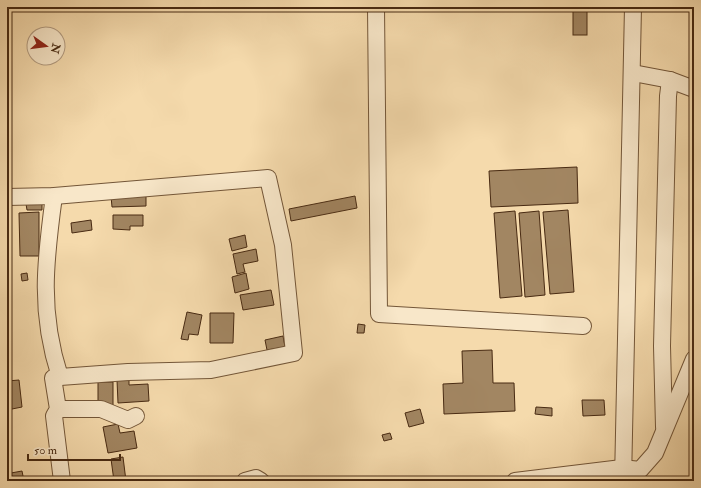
<svg xmlns="http://www.w3.org/2000/svg" width="701" height="488" font-family="'IM FELL Double Pica',serif">
<style>
.building{fill:#a28662;stroke:#482a12}
.lines{fill:none;stroke-linecap:round;stroke-linejoin:round}
.minor-casing{stroke:#735638;stroke-width:18}
.minor{stroke:#f8e7c9;stroke-width:16}
</style>
<rect width="100%" height="100%" fill="#f5daac"/>
<filter id="stains"><feTurbulence type="fractalNoise" baseFrequency=".005" numOctaves="4"/><feColorMatrix values="0 0 0 0 .2 0 0 0 0 .09 0 0 0 0 .02 0 0 0 .5 -.17"/></filter>
<radialGradient id="worn" r=".72"><stop offset=".6" stop-color="#630" stop-opacity="0"/><stop offset="1" stop-color="#630" stop-opacity=".3"/></radialGradient>
<!-- building -->
<g class="building">
<rect x="573" y="7" width="14" height="28"/>
<path d="M577,167l1,36 -87,4 -2,-36z"/>
<path d="M146,195v11l-34,1 -1,-11z"/>
<path d="M355,196l2,12 -66,13 -2,-12z"/>
<path d="M26,204h16v6h-15z"/>
<path d="M568,210l6,82 -24,2 -7,-82z"/>
<path d="M515,211l7,85 -22,2 -6,-85z"/>
<path d="M539,211l6,84 -20,2 -6,-84z"/>
<path d="M39,212v44h-19l-1,-43z"/>
<path d="M113,215h30v11h-13v4l-17,-1z"/>
<path d="M91,220l1,10 -20,3 -1,-10z"/>
<path d="M245,235l2,12 -15,4 -3,-12z"/>
<path d="M256,249l2,12 -15,3 2,8 -8,2 -4,-20z"/>
<path d="M27,273l1,7 -6,1 -1,-7z"/>
<path d="M246,273l3,16 -14,4 -3,-16z"/>
<path d="M271,290l3,15 -31,5 -3,-15z"/>
<path d="M187,312l15,3 -4,20 -9,-1 -1,6 -7,-1z"/>
<path d="M210,313h24l-1,30h-23z"/>
<path d="M358,324l7,1 -1,8h-7z"/>
<path d="M283,336l2,11 -18,3 -2,-10z"/>
<path d="M492,350l1,33h21l1,28 -71,3 -1,-30 20,-1 -1,-32z"/>
<path d="M129,379v6l19,-1 1,17 -31,2 -1,-23z"/>
<path d="M19,380l3,27 -15,3v-29z"/>
<rect x="98" y="382" width="15" height="23"/>
<path d="M582,400h22l1,15 -22,1z"/>
<path d="M536,407l16,1v8l-17,-2z"/>
<path d="M420,409l4,14 -15,4 -4,-14z"/>
<path d="M118,424l2,9 14,-2 3,17 -29,5 -5,-26z"/>
<path d="M390,433l2,6 -8,2 -2,-6z"/>
<path d="M123,457l3,24h-12l-3,-22z"/>
<path d="M22,471l2,10h-11l-2,-8z"/>
</g>
<g class="lines">
<!-- minor casing -->
<g class="minor-casing">
<g id="minor">
<path d="M376,7l3,307 204,12"/>
<path d="M633,73l37,7 24,9"/>
<path d="M54,196c-9,66 -15,116 6,181l-7,1 5,31 -4,7 8,65"/>
<path d="M7,197l47,-1 214,-18 15,67 11,108 -83,17 -83,2 -68,5"/>
<path d="M58,409h43l27,11 8,-4"/>
<path d="M664,427l-2,-81 6,-250 2,-16"/>
<path d="M245,481l11,-3 5,3"/>
<path d="M515,481l107,-13 18,2 15,-17 39,-94"/>
<path d="M623,481l10,-474"/>
</g>
</g>
<!-- minor -->
<use href="#minor" class="minor"/>
</g>
<!-- margin -->
<rect width="701" height="488" fill="none" stroke="#f5daac" stroke-width="24"/>
<rect x="8" y="8" width="685" height="472" fill="none" stroke="#482a12" stroke-width="2"/>
<rect x="12" y="12" width="677" height="464" fill="none" stroke="#482a12"/>
<!-- north arrow -->
<g transform="translate(46 46) rotate(104)"><circle r="19" fill="#f8e7c9" stroke="#b29b80"/>
<path d="M0-3L7 15L0 10L-7 15Z" fill="#8f2418"/>
<text y="-6" font-size="11" font-weight="bold" text-anchor="middle" fill="#482a12">N</text>
</g>
<!-- scale -->
<path d="M28 454v6h92v-6" fill="none" stroke="#482a12" stroke-width="2"/>
<text x="34" y="454" font-size="12" fill="#482a12" stroke="#f8e7c9" stroke-width="3" paint-order="stroke">50 m</text>
<rect width="100%" height="100%" filter="url(#stains)"/>
<rect width="100%" height="100%" fill="url(#worn)"/>
</svg>
